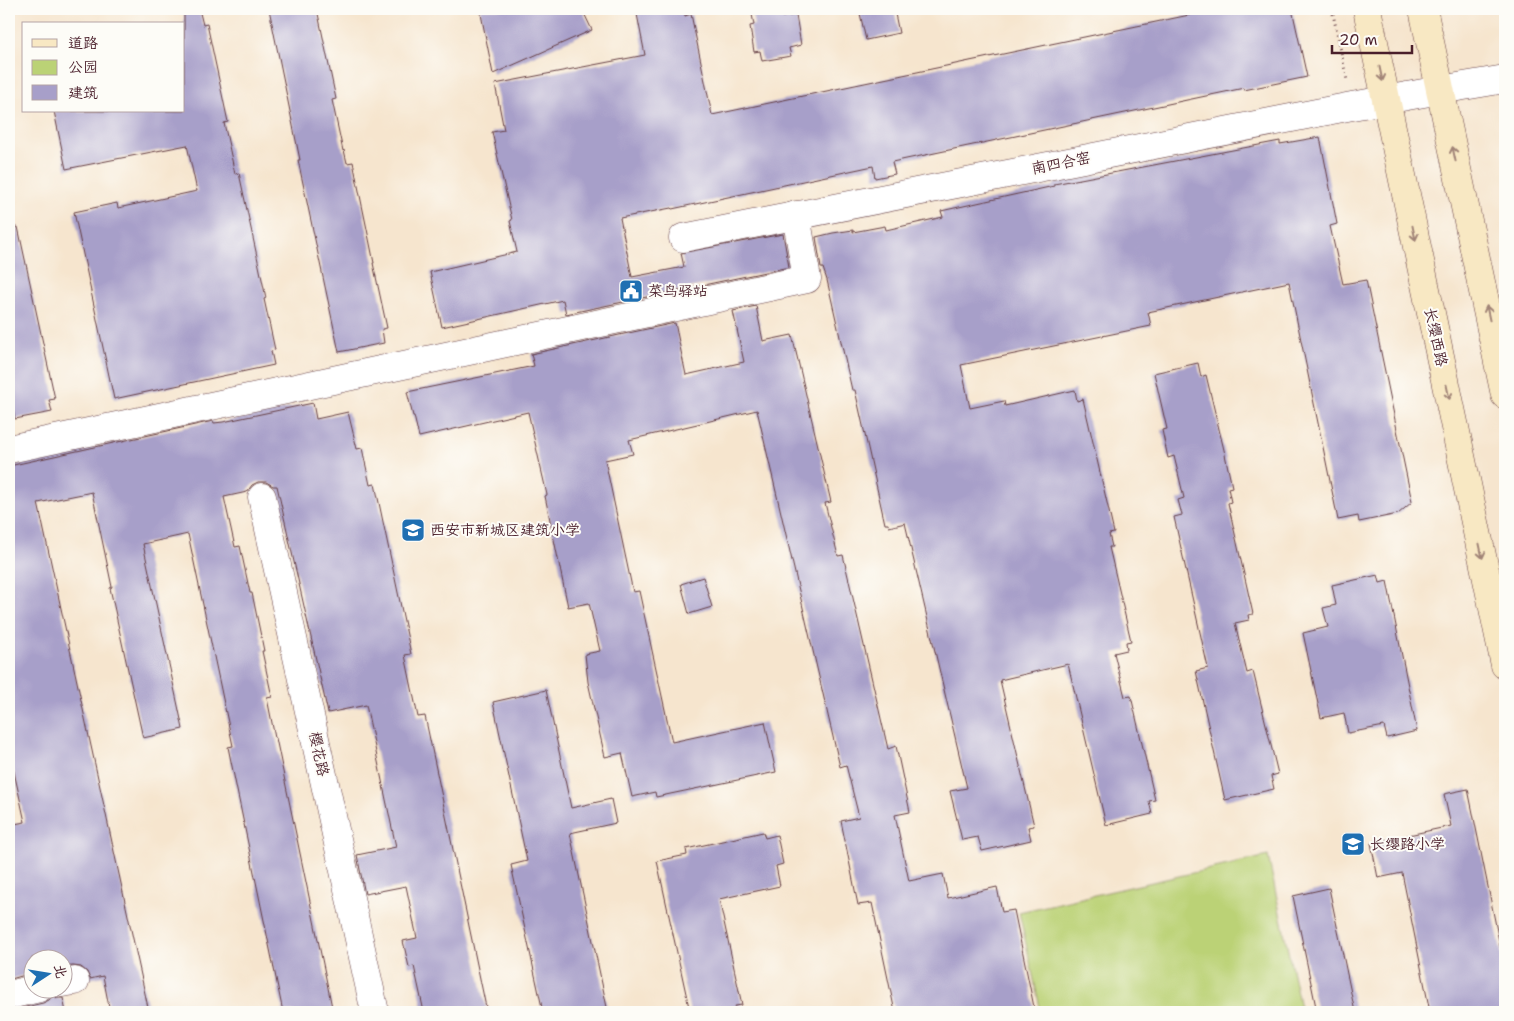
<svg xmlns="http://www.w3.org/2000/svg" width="1514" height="1021" font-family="'Shantell Sans','LXGW WenKai TC',sans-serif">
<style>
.green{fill:#bbd276;stroke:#827850}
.building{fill:#a79fc9}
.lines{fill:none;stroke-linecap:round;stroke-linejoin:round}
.minor-casing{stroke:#643d43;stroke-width:29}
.tertiary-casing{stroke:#643d43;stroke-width:29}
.secondary-casing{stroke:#643d43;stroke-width:29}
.path{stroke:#643d43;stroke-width:3;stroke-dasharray:1 4;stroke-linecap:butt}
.minor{stroke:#fff;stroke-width:28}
.tertiary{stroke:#fff;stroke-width:28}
.secondary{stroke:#f8e8c3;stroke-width:28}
.oneway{stroke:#a18477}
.labels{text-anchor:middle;stroke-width:4;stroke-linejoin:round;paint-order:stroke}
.street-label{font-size:15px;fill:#4a1f2b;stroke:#fdfcf7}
.poi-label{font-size:15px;fill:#4a1f2b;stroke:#fdfcf7;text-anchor:start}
</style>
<rect width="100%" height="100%" fill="#fdfcf7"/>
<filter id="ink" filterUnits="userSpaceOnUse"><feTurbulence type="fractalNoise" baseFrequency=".02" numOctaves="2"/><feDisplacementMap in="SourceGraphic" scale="10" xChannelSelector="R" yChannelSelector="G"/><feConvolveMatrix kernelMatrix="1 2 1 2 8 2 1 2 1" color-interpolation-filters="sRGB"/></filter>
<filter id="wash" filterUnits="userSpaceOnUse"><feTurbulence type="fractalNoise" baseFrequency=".0096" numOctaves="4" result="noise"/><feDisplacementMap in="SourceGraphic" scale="20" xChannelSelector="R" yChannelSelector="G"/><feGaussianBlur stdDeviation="1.12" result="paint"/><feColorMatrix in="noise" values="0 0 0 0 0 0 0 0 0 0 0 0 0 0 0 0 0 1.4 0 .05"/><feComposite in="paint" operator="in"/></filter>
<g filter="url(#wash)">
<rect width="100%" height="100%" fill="#f6e5ce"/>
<!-- green -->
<path class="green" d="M1268,856l33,156h-260l-22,-100z"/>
<g id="blocks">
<!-- building -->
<g class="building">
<path d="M184,9h15l4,16 4,-1 21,98 -4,1 11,51 4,-1 27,125 -2,1 11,51 -4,1 3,14 -160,34 -40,-187 43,-9 1,5 79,-17 -10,-46 -121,24 -12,-58h130z"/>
<path d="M269,9h48l19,90 -4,1 11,51 1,-1 3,13 6,-1 21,101h-1l14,65 -5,1 2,14 -45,9 -41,-192h2z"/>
<path d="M480,9h102l10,21 -99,44z"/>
<path d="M636,9h48l1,7 6,-2 21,101 506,-106h74l15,68 -63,13v-2l-352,74 3,12 -20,4 -2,-12 -201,43 -1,-1 -51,10 12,59 52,-10 -3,-14 102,-19 6,33 -223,47 -3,-14 -121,27 -12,-55 87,-20 -7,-31 2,-1 -20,-88 12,-2 -9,-46 150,-29z"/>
<path d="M751,9h30l1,8 14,-2 5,30 -12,3 2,8 -29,5 -2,-10 -6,1 -4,-26 4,-1z"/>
<path d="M859,9h35l5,24 -33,7z"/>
<path d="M1320,137l17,87 -7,2 13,58 23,-4 46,222 -14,12 -39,8 -1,-6 -20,4 -49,-238 -141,30 3,14 -190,39 9,43 34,-7 1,5 70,-16 2,11 6,-2 31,134 -5,1 3,13h-3l22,94 -5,1 1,8 -13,3 11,44 6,-1 24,104 -6,1 3,13 -46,11 -38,-161 -68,16 34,146 -6,1 3,13 -49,11 -4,-14 -16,3 -12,-49 17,-3 -62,-265 -16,4 -1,-3h-3l-30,-134h-3l-25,-110 -4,-12h-2l-5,-31 17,-4 20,-3v2l32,-6 1,4 57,-13 -2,-6 113,-25v-2l226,-43v3z"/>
<path d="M18,227l37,172 -6,1 3,12 -37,7 -2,-11 -4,1v-181z"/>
<path d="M756,306l7,35 29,-6 39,167 -6,1 13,53 5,-1 45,194 8,-3 14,66 -15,3 14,66 34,-7 5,24 49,-11 5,25 12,-2 21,102h-140l-23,-109 -14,2 -17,-84 18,-4 -13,-52 -6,2 -83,-357 -128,30 4,14 -28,6 28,132 6,-1 33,151 93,-20 11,50 -120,25 -1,-5 -23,5 -10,-44 -17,4 -17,-75 -3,-28 15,-3 -11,-48 -21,4 -23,-111 2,-1 -19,-83 -109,25 -5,-21h-1l-6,-24 127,-26 -3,-12 144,-31 11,52 58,-13 -11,-51z"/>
<path d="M1198,363l3,14 5,-2 18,75 8,37 -4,1 3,14 -3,1 25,111 -5,1 1,5 -14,3 12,50 6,-2 25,103 -7,2 3,13 -49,11 -29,-129 12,-3 -34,-151 8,-2 -4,-15 6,-2 -10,-42 -6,2 -6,-28 5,-1 -13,-56z"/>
<path d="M313,403l3,16 32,-7 9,37 5,-1 8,37 5,-1 36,170 -6,1 13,62 7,-1 62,296h-63l-10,-46 -5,1 -6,-26 14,-3 -11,-52 -41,8 -8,-39 39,-8 -30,-142 -38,8 -51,-227h-4l-7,-4h-8l-6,3 -5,7 -23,5 11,50 5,-1 10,47h2l12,58h-2l10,46 -5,1 8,40h1l57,274h-50l-55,-265 5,-1 -45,-212 -45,10 40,185 -40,9 -33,-150 2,-1 -20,-95 -54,11 111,509h-39l-7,-36 -13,3 -3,-7 -6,-5 -8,-1 -11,1v-9h-30v15l-21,6 -2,-10v-144l16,-3 -16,-73v-283l204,-45 1,2 9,-1z"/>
<path d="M1378,575l2,8 7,-2 30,150 -30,7 -3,-12 -36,7 -4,-20 -23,5 -18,-85 25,-6 -5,-19 13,-3 -4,-20z"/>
<path d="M703,577l9,30 -23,7 -8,-30z"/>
<path d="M546,690l25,118 40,-9 5,24 -46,10 38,179h-65l-32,-147 16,-4 -34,-159z"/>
<path d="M1468,789l37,181v42h-75l-28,-139 -24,5 -7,-35 80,-17 -7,-32z"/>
<path d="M763,832l2,6 12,-3 6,29 -7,2 4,20 -61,13 23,106 -7,1 2,6h-47l-33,-151 30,-6 -1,-6z"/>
<path d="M1329,888l26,124h-38l-24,-116z"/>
<path d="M53,995l4,3h6l3,14h-48l-1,-3 26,-6 6,-3z"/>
</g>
</g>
</g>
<g filter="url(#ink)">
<use href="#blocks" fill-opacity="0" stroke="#643d43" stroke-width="1"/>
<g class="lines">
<!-- minor casing -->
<g class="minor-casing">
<g id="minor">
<path d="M683,238l669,-132 88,-16"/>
<path d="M9,449l798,-170 -11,-64"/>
<path d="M262,497l113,515"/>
<path d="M62,983l13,-2"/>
<path d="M9,995l30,-7"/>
</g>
</g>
<!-- tertiary casing -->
<g class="tertiary-casing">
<path id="tertiary" d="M1440,90l65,-11"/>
</g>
<!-- secondary casing -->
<g class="secondary-casing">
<g id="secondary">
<path d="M1367,9l138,656"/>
<path d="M1423,9l82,386"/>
</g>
</g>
<!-- path -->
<path class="path" d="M1332,9l15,71"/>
<!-- minor -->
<use href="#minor" class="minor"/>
<!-- tertiary -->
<use href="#tertiary" class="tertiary"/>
<!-- secondary -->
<use href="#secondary" class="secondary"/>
</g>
<!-- one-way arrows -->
<defs><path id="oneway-shaft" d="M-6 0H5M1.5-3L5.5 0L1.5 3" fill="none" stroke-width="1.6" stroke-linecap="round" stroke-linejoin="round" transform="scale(1.25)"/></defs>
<g class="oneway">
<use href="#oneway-shaft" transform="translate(1381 74) rotate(78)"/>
<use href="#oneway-shaft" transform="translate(1454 154) rotate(-102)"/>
<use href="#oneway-shaft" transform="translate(1414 233) rotate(78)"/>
<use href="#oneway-shaft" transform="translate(1488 313) rotate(-102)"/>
<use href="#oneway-shaft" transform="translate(1448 392) rotate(78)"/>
<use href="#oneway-shaft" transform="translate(1481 551) rotate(78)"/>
</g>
</g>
<!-- icons -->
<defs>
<g id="civic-square" transform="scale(1.25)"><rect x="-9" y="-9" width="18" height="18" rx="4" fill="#1f6fb2" stroke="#fdfcf7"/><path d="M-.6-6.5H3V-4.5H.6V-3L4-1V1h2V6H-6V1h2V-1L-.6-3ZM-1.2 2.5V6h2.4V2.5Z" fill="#fff"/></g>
<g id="school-square" transform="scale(1.25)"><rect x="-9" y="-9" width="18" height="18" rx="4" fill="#1f6fb2" stroke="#fdfcf7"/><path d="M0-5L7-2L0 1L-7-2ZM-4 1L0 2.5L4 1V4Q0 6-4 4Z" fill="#fff"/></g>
</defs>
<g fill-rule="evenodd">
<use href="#civic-square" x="631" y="291"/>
<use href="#school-square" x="413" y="530"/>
<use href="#school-square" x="1353" y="844"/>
</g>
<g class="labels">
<!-- street labels -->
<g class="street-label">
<text transform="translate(1061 163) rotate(-11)" y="5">南四合窑</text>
<text transform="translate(1436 337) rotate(78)" y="5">长缨西路</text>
<text transform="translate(319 754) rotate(78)" y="5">樱花路</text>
</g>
<!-- poi labels -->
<g class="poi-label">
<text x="648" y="296">菜鸟驿站</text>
<text x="430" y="535">西安市新城区建筑小学</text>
<text x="1370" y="849">长缨路小学</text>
</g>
</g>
<!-- margin -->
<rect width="1514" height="1021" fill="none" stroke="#fdfcf7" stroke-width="30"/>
<!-- legend -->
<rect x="22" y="22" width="162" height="90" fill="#fdfcf7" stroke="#b5a4a5"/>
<rect x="32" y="39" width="25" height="8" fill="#f8e8c3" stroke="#b5a4a5"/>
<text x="68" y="48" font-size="15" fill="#4a1f2b">道路</text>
<rect x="32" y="60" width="25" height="15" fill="#bbd276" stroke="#b5a4a5"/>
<text x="68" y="72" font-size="15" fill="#4a1f2b">公园</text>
<rect x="32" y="85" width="25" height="15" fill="#a79fc9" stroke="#b5a4a5"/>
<text x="68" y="98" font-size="15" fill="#4a1f2b">建筑</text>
<!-- north arrow -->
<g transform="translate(48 974) rotate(78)"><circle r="24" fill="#fdfcf7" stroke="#b5a4a5"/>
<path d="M0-4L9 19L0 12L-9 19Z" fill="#1f6fb2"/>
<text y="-8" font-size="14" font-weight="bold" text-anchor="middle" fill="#4a1f2b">北</text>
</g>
<!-- scale -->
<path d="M1332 45v8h80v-8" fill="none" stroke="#4a1f2b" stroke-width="2.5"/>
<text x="1339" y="45" font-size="15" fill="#4a1f2b" stroke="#fdfcf7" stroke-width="4" paint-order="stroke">20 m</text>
</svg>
